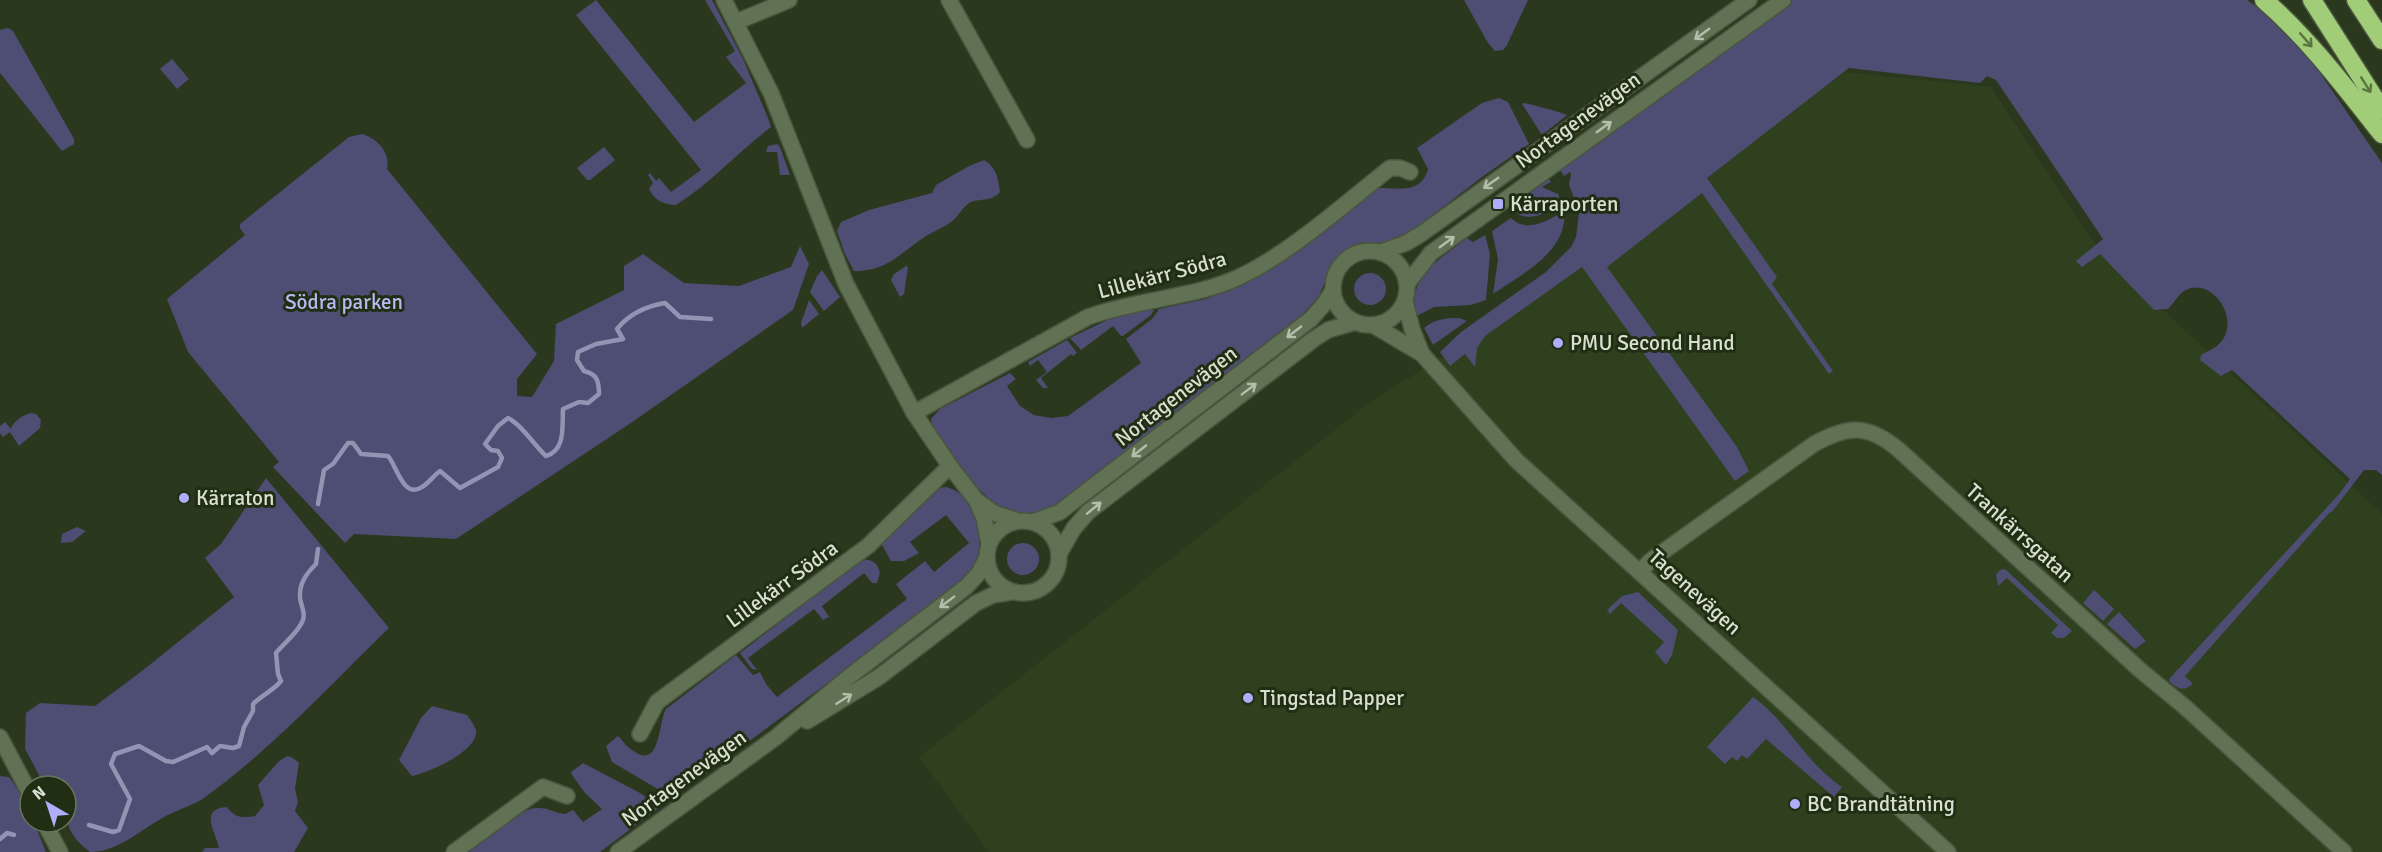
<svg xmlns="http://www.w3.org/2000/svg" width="2382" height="852" font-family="Signika,sans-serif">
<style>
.built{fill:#2f401e}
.green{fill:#4e4d73}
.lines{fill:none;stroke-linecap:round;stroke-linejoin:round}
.stream{stroke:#9194b2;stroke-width:4.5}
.minor-casing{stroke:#4a553e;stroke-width:18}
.tertiary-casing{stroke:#4a553e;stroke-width:18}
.motorway-casing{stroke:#4a553e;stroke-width:21}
.minor{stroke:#617153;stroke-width:15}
.tertiary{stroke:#617153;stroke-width:15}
.motorway{stroke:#a2cd78;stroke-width:18}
.oneway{stroke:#b4bfab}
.oneway2{stroke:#5a7640}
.poi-dot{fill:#afaefa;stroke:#202e13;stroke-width:2}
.labels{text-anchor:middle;stroke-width:6;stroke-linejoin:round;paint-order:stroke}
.street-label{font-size:21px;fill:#d8e1d1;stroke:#202e13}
.poi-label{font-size:21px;fill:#d8e1d1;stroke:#202e13;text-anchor:start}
.park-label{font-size:21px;fill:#b9baf5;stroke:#202e13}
</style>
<rect width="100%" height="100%" fill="#2a381d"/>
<!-- built -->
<path class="built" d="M1845,72l146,15 108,163 283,264v338h-1393l-70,-95 450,-354 87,-55z"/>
<!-- green -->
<g class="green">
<path d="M596,0l98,122 52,-39 -20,-26 9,-6 -30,-51h7l31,59 25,59 3,9c-33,25 -60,56 -95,78 -11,0 -22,-5 -27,-16l4,-6 -5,-8 2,-2 6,8 3,-3 12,14 30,-22 -125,-155z"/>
<path d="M1464,0h64l-21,45 -4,5 -8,1 -7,-8z"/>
<path d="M1792,0h455l22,16 33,31 80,116v312l-6,-5h-12l-32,42 -3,1 -144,163 8,8c-10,8 -15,5 -24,-3l1,-3 170,-185 10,-14 -118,-109 -11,6 -21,-16 1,-5c7,-4 15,-7 20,-13 20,-24 -10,-67 -37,-51 -6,4 -11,13 -16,18l-14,1 -54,-56 -18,13 -6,-6 27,-22 -107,-159 -9,-4 -7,7 -131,-15 -142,110 70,99 -5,7 61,87 -4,3 -127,-181 -95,74 130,180 12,24 -14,10 -153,-214 -97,69 -8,12 -2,19 -10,-13 -15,12 -10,-14 21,-20 85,-60 25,-25 5,-10 3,-24 -10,-29 2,-9 -1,-3 -6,4 -5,-7z"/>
<path d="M8,28l5,3 61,108v5l-12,7 -62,-78v-43z"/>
<path d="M172,59l17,20 -12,10 -17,-20z"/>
<path d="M1499,98l9,4 21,42 -47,33 -75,58 -17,8 -32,3 -14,7 -12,12 -13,31 -15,17 -238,188c-9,4 -20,12 -30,14 -43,10 -82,-58 -103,-87l-2,-9 9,-10 70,-36 6,6 -9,7 13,20 14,9 17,3 17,-2 73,-53 -15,-24 27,-21 6,-9 47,-10 37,-16 136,-95c20,0 42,6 49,-19l-11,-21 65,-45z"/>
<path d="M1524,103c6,1 40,10 43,12l-25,20 -20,-31z"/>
<path d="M362,134c15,4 29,19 25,35l150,185 -20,25v17l15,1 22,-36 2,-37 68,-34v-24l19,-12 41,29 55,3 52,-19 9,-21 9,18 -16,46 -168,117 -169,112 -102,-5 -9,9 -72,-76 6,-5 -91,-110 -21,-53 78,-64 -5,-7v-4l109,-87z"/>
<path d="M777,144l3,3 10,28h-10l-3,-23h-11l2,-6z"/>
<path d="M604,147l11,13 -25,20h-3l-10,-12z"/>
<path d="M984,160c13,8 14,18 16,32 -9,10 -18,6 -29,10 -7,3 -13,15 -20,20 -8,6 -19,10 -28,16 -25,17 -36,33 -69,33l-9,-17 -8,-23 4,-9 28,-12 63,-17 4,-8 33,-19z"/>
<path d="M1549,179l2,3 -9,5 16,7 5,12c-20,7 -37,20 -53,1l29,-24z"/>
<path d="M1564,212c4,40 -44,63 -71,82l5,-35 -6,-28 19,-13c16,16 36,2 53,-6z"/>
<path d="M1485,235l5,19 -4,46 -15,5 -37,2 -19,10c-7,-42 23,-56 52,-79l6,4z"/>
<path d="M906,266l2,1 -4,27 -4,3 -9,-17 3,-6z"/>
<path d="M822,270l18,27 -16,14 -14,-19 7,-16z"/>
<circle cx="1370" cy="289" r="16"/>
<path d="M809,300l10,14 -17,14 -1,-5z"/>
<path d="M1147,309l7,1 -3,5 -28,21h-2l-8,-10 -32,24 -11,-12 50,-24z"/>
<path d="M1459,318l8,3 -34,24 -9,-17c10,-9 22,-10 35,-10z"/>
<path d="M1067,340l10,13 -4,3 -2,-2 -30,24 7,10h-5l-7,-8 11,-8 -9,-12 -8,6 -2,-4z"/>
<path d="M31,413l5,1 5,6 -1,8 -21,18 -9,-14 -7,5 -3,-4v-7l5,-4 6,7c2,-8 12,-14 20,-16z"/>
<path d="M266,478l123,150c-60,58 -117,121 -185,170 -14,9 -31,13 -45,22 -22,13 -43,32 -69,32 -27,-21 -24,-34 -24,-66h-21l-20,-37 1,-36 14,-10 55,3 47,-35 92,-74 -29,-39 16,-14z"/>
<path d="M946,487c33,7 44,66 22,89l-68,53 -227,169 -61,-36 -6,-16 12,-10c5,5 8,10 14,14 29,22 26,-28 34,-41l70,-54 17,20 7,-3 6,12 11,13 130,-98 -11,-15 29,-23 9,11 35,-29 -23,-28 -36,27 9,11 -15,8h-13l-9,-16 2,-5 53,-52z"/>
<path d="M77,527l9,4 -14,11 -11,1 1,-9z"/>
<circle cx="1023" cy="559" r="16"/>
<path d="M862,559c11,1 15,3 18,14l-3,10h-5l-8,-10 -42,33 7,11 -6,3 -9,-11 -66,49 9,12 -5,-1 -12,-16z"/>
<path d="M2005,569l65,60 2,2 -8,7h-7l-6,-5 7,-8 -51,-47 -9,8 -2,-11 4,-5z"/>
<path d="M2094,590l20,19 -11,12 -20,-18z"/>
<path d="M1638,592l40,38 -6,25 -6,10 -11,-13 9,-10 -43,-39 -11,11 -3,-4 15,-14z"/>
<path d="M2119,612l27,29 -11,8 -28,-25z"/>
<path d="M1753,697c34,23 52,66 89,90l-8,10 -68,-58 -19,20 -5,-4 -5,6 -5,-4 -7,7 -18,-17z"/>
<path d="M432,706l35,9c3,4 8,11 9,16 2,20 -48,42 -64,45l-13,-16 22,-42z"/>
<path d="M287,756l6,2 6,5 -4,26 3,13 -3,9 13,17 -14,24h-92l3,-4h14c-3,-15 -21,-39 8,-41 8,11 15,11 28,9l9,-11 -6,-20 20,-23z"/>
<path d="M583,763l57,30 20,14 -60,45h-131c16,-11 49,-44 68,-44 10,-1 18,5 28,6l8,-4 10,12 19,-13 -17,-16 -13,-18 -1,-3z"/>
<path d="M0,776l9,1c9,12 21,29 21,45h4l12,30h-46z"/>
</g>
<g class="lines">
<!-- stream -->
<g class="stream">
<path d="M318,504l6,-34 9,-6 15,-21h5l8,11 27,2c8,8 15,44 34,31 7,-4 11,-11 18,-16l20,17 38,-21 4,-9 -4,-7 -7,-1 -6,-6 13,-18 10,-8c14,7 26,27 38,38 20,-6 16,-30 17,-47l16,-7 9,1 11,-9c0,-13 -2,-20 -15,-23l-7,-11 1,-8 18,-8 27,-5 -6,-10c12,-15 30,-23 48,-26l15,14 31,2"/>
<path d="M89,825l24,7 6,-2 11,-31 -19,-35 4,-10 24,-8 27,15 7,1 34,-15 5,6 8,-7 13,2 6,-2 5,-19 9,-16v-7c9,-9 21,-14 28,-23l-3,-7 -2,-21c8,-10 23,-21 27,-33 3,-9 -3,-15 -3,-23 -1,-14 7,-24 16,-33l2,-15"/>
<path d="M0,839l7,-6 7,2"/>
</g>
<!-- minor casing -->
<g class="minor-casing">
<g id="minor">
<path d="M724,0l47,93 75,191 68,129 36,53 26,34 8,18 5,26"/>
<path d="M949,0l78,140"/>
<path d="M736,22l53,-22"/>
<path d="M914,413l174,-96c46,-17 96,-18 142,-36 54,-22 113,-76 160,-113h10l10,4"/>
<path d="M976,500l18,13 24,8"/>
<path d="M1641,571l9,-10 164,-117c35,-19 54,-20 85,6l241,220 45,37 159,145"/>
<path d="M640,734l17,-32 211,-156 82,-80"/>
<path d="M0,737l30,57"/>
<path d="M44,822l16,30"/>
<path d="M454,852l89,-65 24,9"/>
</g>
</g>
<!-- tertiary casing -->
<g class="tertiary-casing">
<g id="tertiary">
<circle cx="1370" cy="288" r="37"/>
<path d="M1381,252l25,-9 15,-9 328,-234"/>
<path d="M1407,284l24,-31 352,-253"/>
<path d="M1405,301l7,28 10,25"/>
<path d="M1373,325l49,29 94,106 432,392"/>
<circle cx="1023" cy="557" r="36"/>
<path d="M1033,522l27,-10 14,-11 237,-182 14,-16 8,-13"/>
<path d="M1059,554l15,-26 14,-16 226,-173 14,-9 27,-8"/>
<path d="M807,721l72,-44 97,-74 17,-8 18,-3"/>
<path d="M618,852l157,-114 75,-62 116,-89 13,-14 7,-14"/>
</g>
</g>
<!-- motorway casing -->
<g class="motorway-casing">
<g id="motorway">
<path d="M2264,0c46,40 80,86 118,134"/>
<path d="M2312,0l70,110"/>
<path d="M2356,0l26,40"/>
</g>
</g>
<!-- minor -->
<use href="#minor" class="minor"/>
<!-- tertiary -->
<use href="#tertiary" class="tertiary"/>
<!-- motorway -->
<use href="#motorway" class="motorway"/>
</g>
<!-- one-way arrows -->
<defs><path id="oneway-shaft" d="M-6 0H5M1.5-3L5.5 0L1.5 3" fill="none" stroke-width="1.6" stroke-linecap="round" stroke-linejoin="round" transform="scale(1.5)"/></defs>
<g class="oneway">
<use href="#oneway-shaft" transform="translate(1702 34) rotate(144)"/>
<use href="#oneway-shaft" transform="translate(1604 127) rotate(-36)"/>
<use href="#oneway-shaft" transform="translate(1491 183) rotate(145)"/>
<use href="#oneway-shaft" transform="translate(1447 242) rotate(-36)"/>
<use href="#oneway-shaft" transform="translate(1294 332) rotate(142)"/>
<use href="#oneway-shaft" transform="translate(1249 389) rotate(-37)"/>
<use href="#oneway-shaft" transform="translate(1139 451) rotate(142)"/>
<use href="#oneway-shaft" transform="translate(1094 508) rotate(-39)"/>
<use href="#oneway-shaft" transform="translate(947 602) rotate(143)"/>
<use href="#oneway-shaft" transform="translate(844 699) rotate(-32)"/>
</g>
<g class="oneway2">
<use href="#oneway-shaft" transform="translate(2306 40) rotate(49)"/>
<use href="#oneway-shaft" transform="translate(2366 85) rotate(58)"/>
</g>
<!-- markers -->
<g class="poi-dot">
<rect x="1492" y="198" width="12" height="12" rx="3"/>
<circle cx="1558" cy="343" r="6"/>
<circle cx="184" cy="498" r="6"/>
<circle cx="1248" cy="698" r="6"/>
<circle cx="1795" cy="804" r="6"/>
</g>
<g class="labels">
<!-- street labels -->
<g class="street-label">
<text transform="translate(1578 120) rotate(-36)" y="7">Nortagenevägen</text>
<text transform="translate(1162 275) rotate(-15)" y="7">Lillekärr Södra</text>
<text transform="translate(1176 396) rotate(-38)" y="7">Nortagenevägen</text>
<text transform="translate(2020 533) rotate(42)" y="7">Trankärrsgatan</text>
<text transform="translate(782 584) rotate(-36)" y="7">Lillekärr Södra</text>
<text transform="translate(1695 592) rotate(42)" y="7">Tagenevägen</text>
<text transform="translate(684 778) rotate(-36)" y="7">Nortagenevägen</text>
</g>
<!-- poi labels -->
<g class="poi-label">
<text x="1510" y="211">Kärraporten</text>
<text x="1570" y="350">PMU Second Hand</text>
<text x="196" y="505">Kärraton</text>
<text x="1260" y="705">Tingstad Papper</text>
<text x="1807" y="811">BC Brandtätning</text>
</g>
<!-- park labels -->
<g class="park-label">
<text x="344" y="309">Södra parken</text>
</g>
</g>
<!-- north arrow -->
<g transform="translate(48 804) rotate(321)"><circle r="28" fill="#202e13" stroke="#6a765f" stroke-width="1.5"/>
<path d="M0-4.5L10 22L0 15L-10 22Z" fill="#afaefa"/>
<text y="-9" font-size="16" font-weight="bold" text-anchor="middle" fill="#d8e1d1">N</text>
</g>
</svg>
